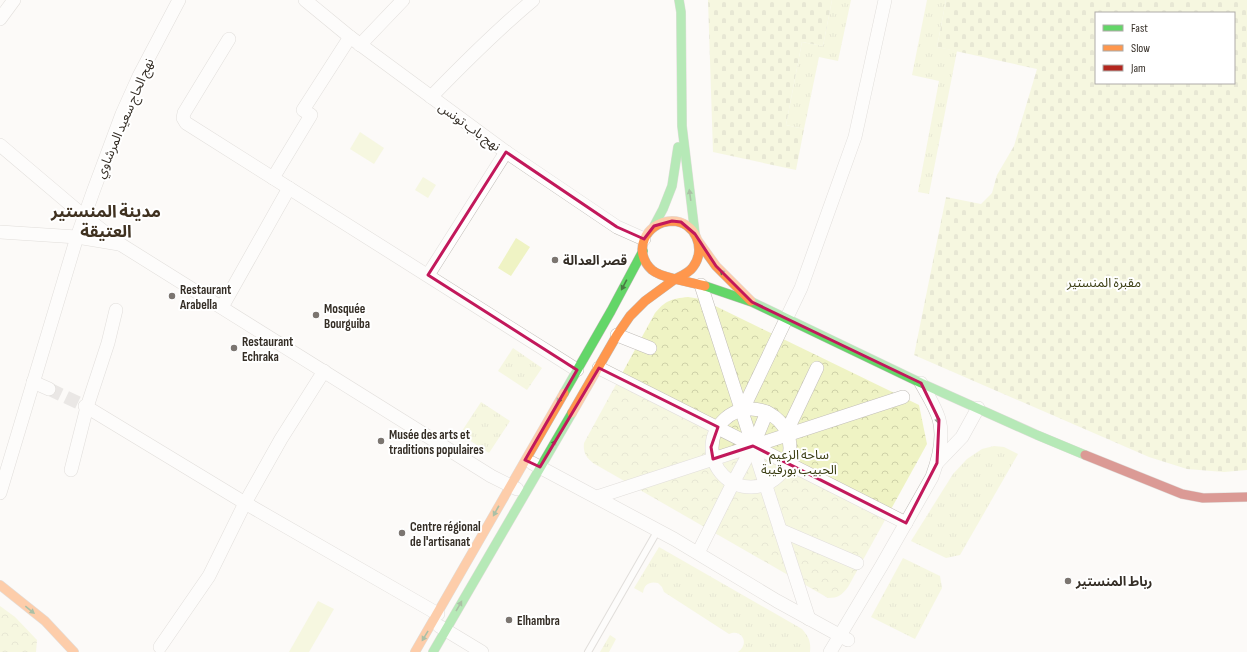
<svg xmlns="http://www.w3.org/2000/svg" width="1247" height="652" font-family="'Sofia Sans Condensed','Noto Sans Arabic',sans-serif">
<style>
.grass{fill:url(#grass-tufts)}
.cemetery{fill:url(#cemetery-stones);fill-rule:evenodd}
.park{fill:url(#park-crowns)}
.garden{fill:#eff3c4}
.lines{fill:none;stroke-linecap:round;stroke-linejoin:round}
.street-tunnel{stroke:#d4d1ce;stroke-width:13;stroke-dasharray:13 6;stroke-linecap:butt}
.lane-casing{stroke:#c1bdb8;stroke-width:8}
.street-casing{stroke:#c1bdb8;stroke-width:14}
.fast-casing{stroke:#c1bdb8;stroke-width:10}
.slow-casing{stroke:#c1bdb8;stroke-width:10}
.jam-casing{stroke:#c1bdb8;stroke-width:10}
.lane{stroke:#fffefe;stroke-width:6}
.street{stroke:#fffefe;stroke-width:13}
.fast{stroke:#63d668;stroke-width:9}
.slow{stroke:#ff974d;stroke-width:9}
.jam{stroke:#b3261e;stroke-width:9}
.oneway{fill:#4a7a44}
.oneway2{fill:#9a9692}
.marked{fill:none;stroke:#c2185b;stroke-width:3;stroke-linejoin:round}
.poi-dot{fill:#7b7570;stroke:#fff;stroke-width:1.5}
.labels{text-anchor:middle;stroke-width:4;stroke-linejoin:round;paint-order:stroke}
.street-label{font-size:13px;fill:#352e26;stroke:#fff}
.poi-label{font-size:13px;font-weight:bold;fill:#352e26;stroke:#fff;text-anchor:start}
.park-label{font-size:13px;fill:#3b3e13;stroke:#fff}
.district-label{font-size:17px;font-weight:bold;fill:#3f3120;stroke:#fff}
</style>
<defs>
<pattern id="grass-tufts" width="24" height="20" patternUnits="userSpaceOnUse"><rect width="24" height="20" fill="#eff3c4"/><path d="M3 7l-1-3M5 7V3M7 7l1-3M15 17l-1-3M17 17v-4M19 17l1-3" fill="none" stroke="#ced1a8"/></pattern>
<pattern id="cemetery-stones" width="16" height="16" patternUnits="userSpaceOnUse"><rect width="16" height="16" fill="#eff3c4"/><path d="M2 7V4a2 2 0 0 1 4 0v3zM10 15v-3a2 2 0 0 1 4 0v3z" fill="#ced1a8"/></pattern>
<pattern id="park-crowns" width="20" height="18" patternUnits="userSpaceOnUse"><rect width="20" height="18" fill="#eff3c4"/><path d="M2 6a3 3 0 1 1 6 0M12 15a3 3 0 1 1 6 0" fill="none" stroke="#ced1a8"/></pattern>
</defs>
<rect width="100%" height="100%" fill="#fcfaf8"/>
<!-- grass -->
<g class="grass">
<path d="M832,0h19l-13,61 -19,-4 -15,72 -18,-4 16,-83 21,4z"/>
<path d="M927,0h19l-9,47 20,4 -28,143 -11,-2 21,-111 -27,-6z"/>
<path d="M513,348l29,20 -15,22 -29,-19z"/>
<path d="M481,402l29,19 -21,32 -29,-19z"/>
<path d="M994,446l10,1 14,7 -58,101 -14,3 -35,-17 42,-67 14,-15 15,-10z"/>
<path d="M659,547l143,82c7,8 9,13 8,23h-72c12,-8 4,-24 -9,-18l-65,-42 -2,-5 -4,-4c-8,-2 -14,1 -15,10l-9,-5z"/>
<path d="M903,558l37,18 2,12 -27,51 -44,-22z"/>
<path d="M610,635l6,4 -7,13h-9z"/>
</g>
<!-- cemetery -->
<g class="cemetery">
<path d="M708,0h124l-9,46 -21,-4 -16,83 18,4 -8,41 -83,-18z"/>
<path d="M946,0h301v470l-23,2 -37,-3 -38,-12 -235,-102 32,-158 35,7 11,-11 5,-18 17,-29 23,-77 -100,-22zM1096,13h138v70h-138z"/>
</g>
<!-- park -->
<g class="park">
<path d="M688,297l13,2 218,106 8,39 -79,143c-6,8 -10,11 -20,11l-235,-135c-7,-6 -10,-10 -9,-20l71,-130c11,-13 16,-14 33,-16z"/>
<path d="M0,606l15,11 22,23 -1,12h-36z"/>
</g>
<!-- garden -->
<g class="garden">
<path d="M360,132l24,16 -10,16 -24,-15z"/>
<path d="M423,177l13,8 -8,13 -13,-8z"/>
<path d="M516,238l14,9 -19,29 -13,-8z"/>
<path d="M318,601l16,8 -25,43h-20z"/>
</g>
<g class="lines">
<!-- street-tunnel -->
<path class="street-tunnel" d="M49,389l36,17"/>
<!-- lane casing -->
<g class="lane-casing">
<path id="lane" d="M588,652l70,-122"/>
</g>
<!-- street casing -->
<g class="street-casing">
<g id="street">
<path d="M305,0l45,37 156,115 111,75 27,12"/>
<path d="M0,19l14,-19"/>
<path d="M229,39l-45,74 -1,5 3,5 391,247"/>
<path d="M360,45l43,-45"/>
<path d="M431,97c33,-34 66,-67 102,-97"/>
<path d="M0,145l85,72 35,27 371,232 26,13"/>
<path d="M273,178l38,-63 -8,-5 47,-73"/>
<path d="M0,232l77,5 42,7"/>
<path d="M428,275l78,-123"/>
<path d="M701,285l108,334"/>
<path d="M222,307l67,-119"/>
<path d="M617,335l33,13"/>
<path d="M599,368l307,155"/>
<path d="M33,382l16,7"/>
<path d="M85,406l160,97 193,111"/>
<circle cx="751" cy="448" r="39"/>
<path d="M743,409l58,-121 54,-151 30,-137"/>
<path d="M787,431l30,-63"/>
<path d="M532,463l142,76 103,62 71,39"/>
<path d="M937,463l25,-26 16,-29"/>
<path d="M71,470l16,-63 21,-64 8,-33"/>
<path d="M0,493l77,-256 16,-45 29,-78 17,-38 40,-76"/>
<path d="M597,497l306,-100"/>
<path d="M780,530l77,33"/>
<path d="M698,553l35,-70 20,-37 14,-34"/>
<path d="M439,626l43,26"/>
<path d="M160,647l49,-71 36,-73 36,-64 43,-68"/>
<path d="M830,652l52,-87 50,-88c6,-16 12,-40 7,-58 -4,-13 -12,-25 -18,-36"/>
</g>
</g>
<!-- fast casing -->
<g class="fast-casing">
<g id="fast">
<path d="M679,0l2,12 1,114 13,108"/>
<path d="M654,226l9,-17 9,-23 6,-39"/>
<path d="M705,286l47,16 169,81 116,52 48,20"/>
<path d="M564,393l47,-82 32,-60"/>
<path d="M433,652l139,-239"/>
</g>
</g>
<!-- slow casing -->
<g class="slow-casing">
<g id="slow">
<path d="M672,221c23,0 35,28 21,46 -4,6 -12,9 -18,12 -8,-2 -17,-4 -23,-9 -20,-18 -7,-48 20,-49z"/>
<path d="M698,241l18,25 35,35"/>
<path d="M572,413l45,-78 13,-19 15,-15 30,-22 30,7"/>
<path d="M0,585l45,36 29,31"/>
<path d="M415,652l149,-259"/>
</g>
</g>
<!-- jam casing -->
<g class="jam-casing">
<path id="jam" d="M1085,455l97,39 21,4 44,-1"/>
</g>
<!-- lane -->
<use href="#lane" class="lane"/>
<!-- street -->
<use href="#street" class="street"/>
<!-- fast -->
<use href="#fast" class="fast"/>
<!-- slow -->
<use href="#slow" class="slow"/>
<!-- jam -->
<use href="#jam" class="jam"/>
</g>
<!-- one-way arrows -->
<defs><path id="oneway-solid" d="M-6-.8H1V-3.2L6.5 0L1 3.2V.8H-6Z"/></defs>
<g class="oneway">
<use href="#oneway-solid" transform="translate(690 195) rotate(-98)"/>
<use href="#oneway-solid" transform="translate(724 274) rotate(-135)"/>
<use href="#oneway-solid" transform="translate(624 285) rotate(118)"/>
<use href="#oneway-solid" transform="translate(560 398) rotate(120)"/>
<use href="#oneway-solid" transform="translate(553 445) rotate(-59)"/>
<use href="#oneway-solid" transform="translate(496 511) rotate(119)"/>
<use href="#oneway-solid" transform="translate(459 606) rotate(-60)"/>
<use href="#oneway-solid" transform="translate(30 610) rotate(39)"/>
<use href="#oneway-solid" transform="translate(425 636) rotate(121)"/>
</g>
<use class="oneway2" href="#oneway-solid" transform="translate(937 418) rotate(74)"/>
<!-- marked area -->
<path d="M0 0H1247V652H0ZM506,152l111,75 27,12 10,-13 18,-5 9,1 14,12 21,32 36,36 169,81 18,37 -2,43 -31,60 -153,-77 -40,13 -2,-12 7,-20 -119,-59 -59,99 -15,-7 52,-90 -149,-95z" fill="#fcfaf8" fill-opacity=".55" fill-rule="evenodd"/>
<path class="marked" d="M506,152l111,75 27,12 10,-13 18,-5 9,1 14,12 21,32 36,36 169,81 18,37 -2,43 -31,60 -153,-77 -40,13 -2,-12 7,-20 -119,-59 -59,99 -15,-7 52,-90 -149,-95z"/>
<!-- markers -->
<g class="poi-dot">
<circle cx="555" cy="260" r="4"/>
<circle cx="172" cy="296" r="4"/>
<circle cx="316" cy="315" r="4"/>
<circle cx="234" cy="348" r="4"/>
<circle cx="381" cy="441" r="4"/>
<circle cx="402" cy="533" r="4"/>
<circle cx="1068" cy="581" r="4"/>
<circle cx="509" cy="620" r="4"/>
</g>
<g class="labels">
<!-- street labels -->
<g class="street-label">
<text transform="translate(124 118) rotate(-67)" y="5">نهج الحاج سعيد المرشاوي</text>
<text transform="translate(470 126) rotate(36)" y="5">نهج باب تونس</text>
</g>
<!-- poi labels -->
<g class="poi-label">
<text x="563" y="265">قصر العدالة</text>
<text x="180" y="294">Restaurant<tspan x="180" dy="15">Arabella</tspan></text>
<text x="324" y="313">Mosquée<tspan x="324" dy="15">Bourguiba</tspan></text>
<text x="242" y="346">Restaurant<tspan x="242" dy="15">Echraka</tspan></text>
<text x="389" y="439">Musée des arts et<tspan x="389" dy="15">traditions populaires</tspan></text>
<text x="410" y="531">Centre régional<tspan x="410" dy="15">de l'artisanat</tspan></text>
<text x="1076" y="586">رباط المنستير</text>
<text x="517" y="625">Elhambra</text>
</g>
<!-- park labels -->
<g class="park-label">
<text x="1104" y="287">مقبرة المنستير</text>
<text x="799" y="459">ساحة الزعيم<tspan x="799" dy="15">الحبيب بورقيبة</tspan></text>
</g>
<!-- district labels -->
<g class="district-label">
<text x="106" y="217">مدينة المنستير<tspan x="106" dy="20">العتيقة</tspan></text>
</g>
</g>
<!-- legend -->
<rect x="1095" y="12" width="140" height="72" fill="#ffffff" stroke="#aeaba8"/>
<rect x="1103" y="25" width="20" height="6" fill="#63d668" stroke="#aeaba8"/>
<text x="1131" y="32" font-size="12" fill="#352e26">Fast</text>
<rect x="1103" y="45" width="20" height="6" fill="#ff974d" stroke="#aeaba8"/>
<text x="1131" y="52" font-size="12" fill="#352e26">Slow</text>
<rect x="1103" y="65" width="20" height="6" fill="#b3261e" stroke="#aeaba8"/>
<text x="1131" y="72" font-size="12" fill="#352e26">Jam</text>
</svg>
